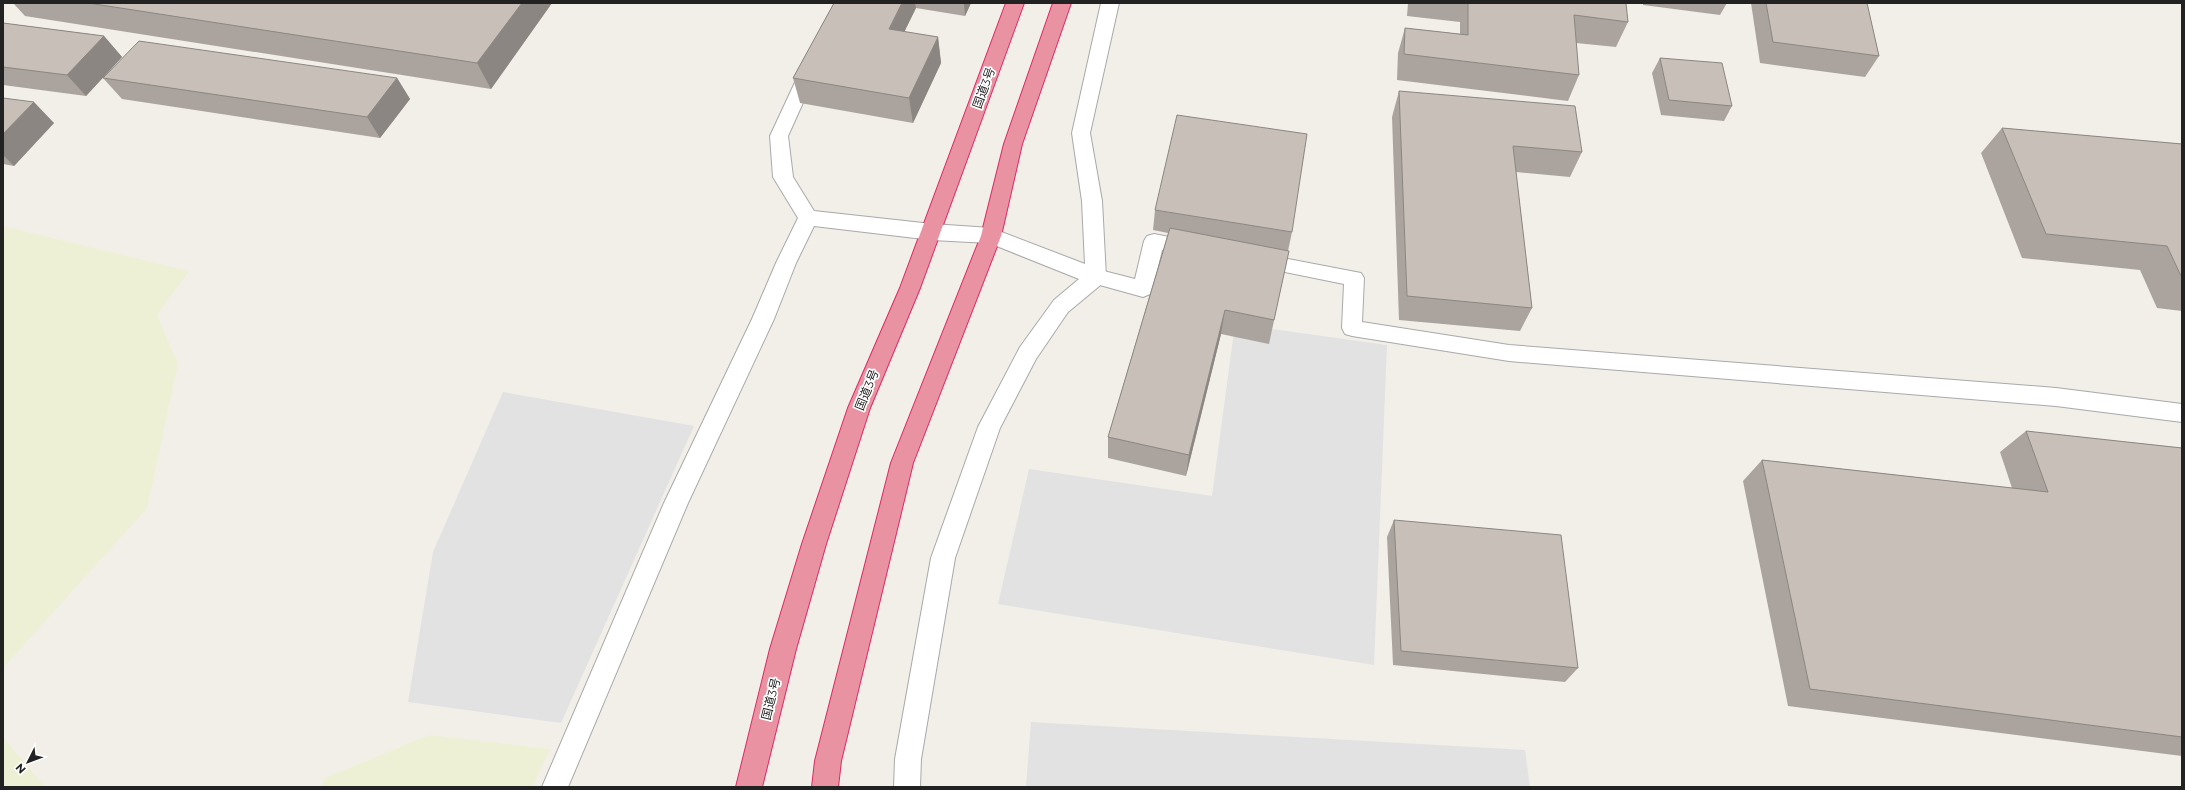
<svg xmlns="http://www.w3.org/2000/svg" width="2185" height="790" font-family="Montserrat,'Noto Sans JP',sans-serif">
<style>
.farmland{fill:#eef0d5}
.parking{fill:#e2e2e2}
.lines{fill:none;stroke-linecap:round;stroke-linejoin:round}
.lane-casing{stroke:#a9a9a9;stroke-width:2}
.street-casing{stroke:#a9a9a9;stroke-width:2}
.highway-casing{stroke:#dc2a67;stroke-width:2}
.lane{fill:#fff;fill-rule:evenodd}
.street{fill:#fff;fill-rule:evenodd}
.highway{fill:#e892a2;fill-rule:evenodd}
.wall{fill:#aba49e}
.shaded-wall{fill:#8b8681}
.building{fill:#c7bfb8;stroke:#8b8681}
.labels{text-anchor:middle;stroke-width:3.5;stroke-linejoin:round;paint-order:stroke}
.street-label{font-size:12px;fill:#222;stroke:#fff}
</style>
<rect width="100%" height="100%" fill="#f2efe9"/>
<!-- farmland -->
<g class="farmland">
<path d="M3,226l186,45 -32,44 21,49 -31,144 -144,160z"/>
<path d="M429,735l121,14 -18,38h-211l4,-9z"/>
<path d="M3,737l42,50h-42z"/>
</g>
<!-- parking -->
<g class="parking">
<path d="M1235,324l152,21 -13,320 -376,-61 31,-135 183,27z"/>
<path d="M503,392l191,34 -133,297 -153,-21 25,-150z"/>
<path d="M1031,722l494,28 5,37h-504z"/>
</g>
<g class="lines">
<!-- lane casing -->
<g class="lane-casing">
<g id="lane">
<path d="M1154,234l46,9 3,5 -3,5 -7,2 -31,-5 -9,39 -3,5 -7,3 -54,-15 -3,-5 3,-5 7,-3 39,10 9,-38 3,-5z"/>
<path d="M1257,253l104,20 3,5 -2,44 147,23 547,43 126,16v18l-126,-16 -547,-45 -157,-25 -7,-2 -3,-6 2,-44 -94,-19 -3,-5 3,-5z"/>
</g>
</g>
<!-- street casing -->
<g class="street-casing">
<path id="street" d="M1101,3h18l-29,130 12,68 4,76 -3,6 -35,29 -32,47 -36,69 -45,130 -34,201 -1,28h-26l1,-28 36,-201 47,-131 42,-80 34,-47 25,-21 -90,-36 -57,-3 -118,-14 -18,37 -22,56 -86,184 -120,284h-26l122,-284 88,-184 24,-56 22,-45 -25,-41 -3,-41 34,-73 6,-2 6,2 3,4 -31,69 5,41 21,34 118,13 59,4 94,36 -3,-63 -10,-68z"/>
</g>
<!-- highway casing -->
<g class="highway-casing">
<g id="highway">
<path d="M1006,3h18l-104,285 -50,120 -44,136 -30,105 -34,138h-26l34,-138 32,-105 46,-136 52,-120z"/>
<path d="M1053,3h18l-49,141 -21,92 -88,227 -72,298 -3,26h-26l3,-26 76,-298 90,-227 23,-92z"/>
</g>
</g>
<!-- lane -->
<use href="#lane" class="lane"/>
<!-- street -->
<use href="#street" class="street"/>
<!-- highway -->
<use href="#highway" class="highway"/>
</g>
<!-- wall -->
<g class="wall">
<path d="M13,3h539l-61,86 -466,-73z"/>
<path d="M834,3h137l-6,13 -49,-8 -12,24 34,5 3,26 -28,60 -113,-20 -7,-25z"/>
<path d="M1408,3h218l2,19 -12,25 -40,-4 3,32 -11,26 -171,-21 1,-27 7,-25 55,6v-12l-53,-6z"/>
<path d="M1643,3h84l-7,12 -77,-10z"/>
<path d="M1751,3h116l12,53 -14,21 -105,-14z"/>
<path d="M3,23l101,13 18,21 -36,39 -83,-11z"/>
<path d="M1660,58l72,48 -8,15 -63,-6 -9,-42z"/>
<path d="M103,78h294l13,21 -30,39 -258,-39z"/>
<path d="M1399,91l183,61 -12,25 -54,-5 16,136 -12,23 -121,-11 -7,-203z"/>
<path d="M3,98l51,25 -40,43 -11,-2z"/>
<path d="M2002,128l180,16v167l-25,-3 -17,-38 -118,-12 -41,-105z"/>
<path d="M1155,210l137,22 -4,19h1l-20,93 -48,-10 -35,142 -78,-18v-21l60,-204 -15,-3z"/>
<path d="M2026,431l156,17v308l-394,-50 -45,-225 19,-21 250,28 -12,-36z"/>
<path d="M1394,520l184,148 -13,14 -172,-17 -6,-128z"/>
</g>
<!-- shaded-wall -->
<g class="shaded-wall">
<path d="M522,3h30l-61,86 -14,-26z"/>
<path d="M902,3h13l1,5 -23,47 -4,-26z"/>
<path d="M964,3h7l-6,13z"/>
<path d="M104,36l18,21 -36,39 -19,-21z"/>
<path d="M938,37l3,26 -28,60 -4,-25z"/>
<path d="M397,78l13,21 -30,39 -13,-21z"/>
<path d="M34,102l20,21 -40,43 -11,-11v-21z"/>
<path d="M1225,310l-4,24 -35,142 3,-21z"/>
</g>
<!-- building -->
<g class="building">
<path d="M88,3h434l-45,60z"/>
<path d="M834,3h68l-13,26 49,8 -29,61 -116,-20z"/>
<path d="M1468,3h158l2,19 -54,-7 5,60 -175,-21 1,-26 63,7z"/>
<path d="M1766,3h101l12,53 -106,-14z"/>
<path d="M3,23l101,13 -37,39 -64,-8z"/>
<path d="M139,41l258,37 -30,39 -264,-39z"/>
<path d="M1660,58l62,5 10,43 -63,-6z"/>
<path d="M1399,91l176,15 7,46 -69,-6 19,162 -125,-12z"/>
<path d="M3,98l31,4 -31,32z"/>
<path d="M1177,115l130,19 -15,98 -137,-22z"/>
<path d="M2002,128l180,16v134l-15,-32 -121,-12z"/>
<path d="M1170,228l119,23 -15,69 -49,-10 -36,145 -81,-18z"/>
<path d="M2026,431l156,17v289l-372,-48 -48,-229 286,32z"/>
<path d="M1394,520l167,15 17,133 -177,-17z"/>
</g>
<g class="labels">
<!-- street labels -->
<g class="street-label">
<text transform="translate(984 88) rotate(-70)" y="4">国道3号</text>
<text transform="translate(867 390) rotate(-68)" y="4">国道3号</text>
<text transform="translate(771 699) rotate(-76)" y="4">国道3号</text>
</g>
</g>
<!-- border -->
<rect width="2185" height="790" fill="none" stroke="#222222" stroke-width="8"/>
<!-- north arrow -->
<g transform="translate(28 762) rotate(228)" stroke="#ffffff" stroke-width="3" paint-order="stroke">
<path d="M0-3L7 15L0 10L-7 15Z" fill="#222222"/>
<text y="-6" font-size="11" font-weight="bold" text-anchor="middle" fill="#222222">N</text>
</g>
</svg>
